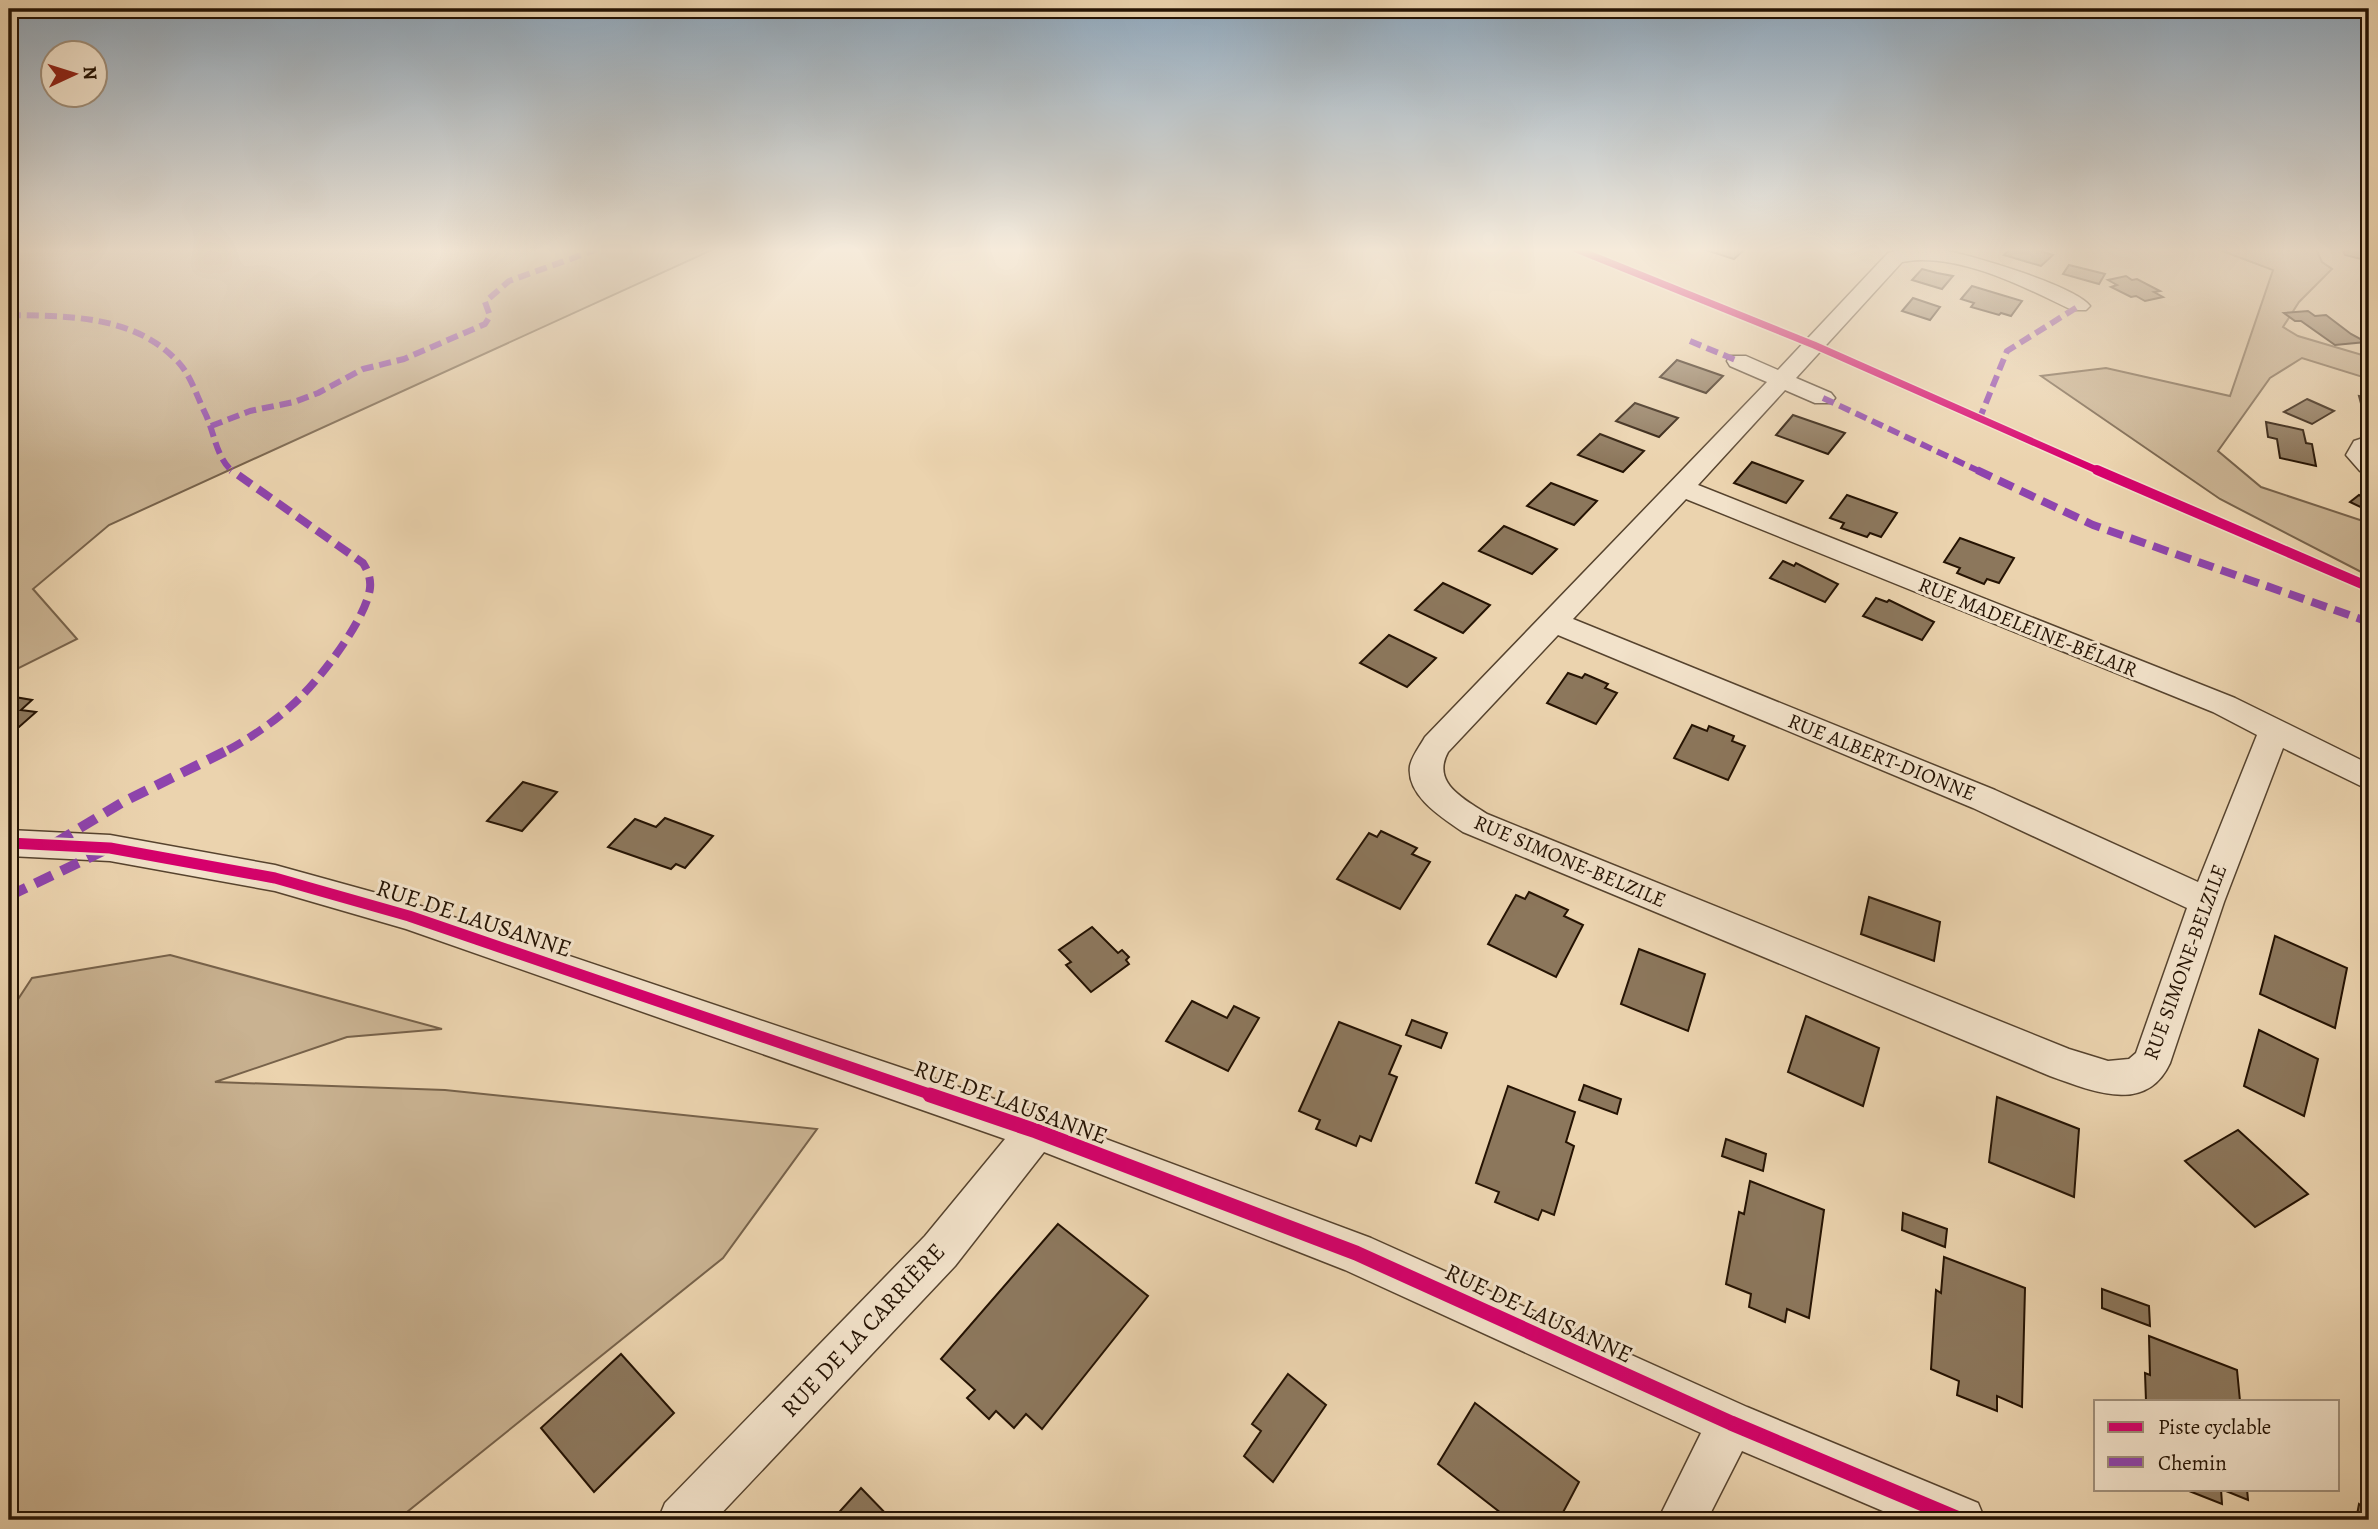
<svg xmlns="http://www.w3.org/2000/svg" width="2378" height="1529" font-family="Alegreya,serif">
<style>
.green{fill:#c9b291;stroke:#77624a;stroke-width:2}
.building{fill:#8c775c;stroke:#251303;stroke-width:2}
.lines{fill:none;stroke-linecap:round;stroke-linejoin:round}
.minor-casing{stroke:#56432e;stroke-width:3}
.minor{fill:#f2e2ca;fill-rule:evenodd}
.quiet-far2{stroke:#8e44ad;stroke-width:6;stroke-dasharray:12 6;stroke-linecap:butt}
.quiet-far1{stroke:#8e44ad;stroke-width:8;stroke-dasharray:16 8;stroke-linecap:butt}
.quiet{stroke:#8e44ad;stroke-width:10;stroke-dasharray:19 10;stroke-linecap:butt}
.cycleway-far3-casing{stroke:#f2e2ca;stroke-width:10}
.cycleway-far2-casing{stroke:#f2e2ca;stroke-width:13}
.cycleway-far1-casing{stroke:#f2e2ca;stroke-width:16}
.cycleway-casing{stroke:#f2e2ca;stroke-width:19}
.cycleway-far3{stroke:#d6006c;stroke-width:7}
.cycleway-far2{stroke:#d6006c;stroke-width:10}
.cycleway-far1{stroke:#d6006c;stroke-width:11}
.cycleway{stroke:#d6006c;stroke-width:15}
.labels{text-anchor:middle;stroke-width:6;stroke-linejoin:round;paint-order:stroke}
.street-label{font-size:21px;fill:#251303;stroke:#f2e2ca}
.near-street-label{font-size:24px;fill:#251303;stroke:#f2e2ca}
</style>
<rect width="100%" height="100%" fill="#ebd3ae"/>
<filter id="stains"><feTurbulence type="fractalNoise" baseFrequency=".00286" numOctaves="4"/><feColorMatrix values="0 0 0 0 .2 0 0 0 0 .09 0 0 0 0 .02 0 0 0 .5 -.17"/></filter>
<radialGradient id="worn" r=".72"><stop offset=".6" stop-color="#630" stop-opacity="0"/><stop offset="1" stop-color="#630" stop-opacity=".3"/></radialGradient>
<!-- green -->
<g class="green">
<path d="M9,249h705l-605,276 -76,64 44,50 -68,34z"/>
<path d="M2217,249h99l6,13 10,7 -33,33 -16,25 15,9 71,21v22l-67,-21 -32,20 -52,73 43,36 108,36v53l-149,-77 -179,-123 65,-8 124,28 43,-126z"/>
<path d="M170,955l272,74 -95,8 -132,45 230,8 372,39 -94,129 -326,262h-388v-507l23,-35z"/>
</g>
<!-- building -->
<g class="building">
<path d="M1703,249h42l-11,10z"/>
<path d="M2010,249h24l19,6 -12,11 -37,-11z"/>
<path d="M2342,249h27v6l-8,4 -16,-4z"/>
<path d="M2069,265l36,9 -6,10 -36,-10z"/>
<path d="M1922,269l15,4 16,3 -11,13 -30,-9z"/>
<path d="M2126,276l6,4 5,-1 23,12 -6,1 9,5 -18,4 -9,-5 -5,1 -20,-10 6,-2 -9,-5z"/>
<path d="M1972,286l50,15 -11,15 -10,-3 -2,2 -28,-8 3,-4 -13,-4z"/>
<path d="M1913,298l27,9 -10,13 -28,-9z"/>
<path d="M2308,311l7,5 11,-1 25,19 15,8 -31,3 -34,-24h-6l-11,-8z"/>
<path d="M1677,360l46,16 -17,17 -46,-16z"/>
<path d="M2359,396l10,2v14l-6,-1z"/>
<path d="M2307,399l27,12 -22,13 -28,-12z"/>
<path d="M1635,403l43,15 -19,19 -43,-16z"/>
<path d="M1793,415l52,18 -17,21 -52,-19z"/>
<path d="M2266,422l37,8 3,13 6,1 4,22 -36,-8 -3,-19 -9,-2z"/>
<path d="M1600,434l44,17 -21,21 -45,-17z"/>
<path d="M1752,462l51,19 -17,22 -52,-20z"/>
<path d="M1551,483l46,18 -23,24 -47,-19z"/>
<path d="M1847,495l50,18 -16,24 -11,-4 -3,4 -26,-9 3,-5 -14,-5z"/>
<path d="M2359,495l10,5v11l-19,-9z"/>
<path d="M1504,526l53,23 -25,25 -53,-23z"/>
<path d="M1960,538l54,20 -15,25 -12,-4 -3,5 -27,-11 3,-5 -16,-6z"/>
<path d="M1783,561l11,5 2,-3 42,21 -13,18 -55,-24z"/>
<path d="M1443,583l47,22 -27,28 -48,-23z"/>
<path d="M1876,598l11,4 2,-2 45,22 -12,18 -59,-24z"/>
<path d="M1389,635l47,23 -29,29 -47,-24z"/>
<path d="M1568,673l14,5 3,-4 23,10 -3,4 12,5 -21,31 -49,-21z"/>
<path d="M9,696l23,4 -11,10 15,2 -17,15 -10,-2z"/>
<path d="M1692,725l15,6 2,-5 25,10 -2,5 13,5 -17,34 -54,-22z"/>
<path d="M523,782l34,10 -35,39 -35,-10z"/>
<path d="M665,818l48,18 -28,32 -9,-4 -5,5 -63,-22 27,-28 21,8z"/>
<path d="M1381,831l36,17 -5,6 18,8 -30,47 -63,-30 32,-46 8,4z"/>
<path d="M1529,892l39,18 -4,6 19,9 -27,52 -68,-33 28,-49 9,4z"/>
<path d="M1869,897l71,25 -6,39 -73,-27z"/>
<path d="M1092,927l26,26 4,-3 7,7 -3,3 3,4 -38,28 -25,-27 5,-3 -12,-12z"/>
<path d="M2275,936l72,32 -12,60 -75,-34z"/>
<path d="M1639,949l66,25 -17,57 -67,-27z"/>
<path d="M1192,1001l35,17 7,-12 25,12 -31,53 -62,-30z"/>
<path d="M1806,1016l73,32 -16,58 -75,-34z"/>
<path d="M1412,1020l35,13 -6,15 -35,-13z"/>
<path d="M1339,1022l62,24 -12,28 8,3 -26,64 -11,-5 -4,10 -40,-17 4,-9 -21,-9z"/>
<path d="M2259,1030l59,29 -14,57 -60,-30z"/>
<path d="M1584,1085l37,14 -4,15 -38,-14z"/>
<path d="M1508,1086l67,26 -9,30 8,4 -20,69 -12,-5 -4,10 -43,-18 4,-10 -23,-9z"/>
<path d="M1997,1097l82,32 -5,68 -85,-35z"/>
<path d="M2238,1130l70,64 -53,33 -70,-66z"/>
<path d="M1726,1139l40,15 -3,17 -41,-15z"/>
<path d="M1750,1181l74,29 -15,108 -22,-9 -2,13 -36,-15 2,-13 -25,-10 13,-72 5,2z"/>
<path d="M1903,1213l44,16 -2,18 -43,-17z"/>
<path d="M1058,1224l90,72 -106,133 -16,-15 -12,14 -18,-17 -7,8 -22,-21 8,-8 -34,-31z"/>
<path d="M1944,1257l81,31 -3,119 -25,-11v15l-40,-16 2,-14 -28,-12 5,-79 5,3z"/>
<path d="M2102,1289l47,17 1,20 -48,-18z"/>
<path d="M2149,1336l88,34 3,31h-94l-1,-28 5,2z"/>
<path d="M621,1354l53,59 -80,79 -53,-64z"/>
<path d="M1288,1374l38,31 -53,77 -29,-26 17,-25 -9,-7z"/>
<path d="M1475,1403l104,79 -20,38h-49l-72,-56z"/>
<path d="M861,1488l31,32h-60z"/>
<path d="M2184,1489h37l1,15z"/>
<path d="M2221,1489h26l1,11z"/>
<path d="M2359,1504l10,7v9h-13z"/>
</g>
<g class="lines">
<!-- minor casing -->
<g class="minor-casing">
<g id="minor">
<path d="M1904,249c12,0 26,-1 38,1 27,4 133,36 148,56l-4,4h-14c-47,-23 -117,-59 -170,-48l-106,116 35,15 4,5 -4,5h-16l-30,-13 -87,95 537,213 134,66v26l-86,-42 -59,154 -54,161c-24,52 -78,28 -120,13l-587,-244c-20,-14 -57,-36 -53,-66 2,-10 10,-20 15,-29l342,-355 -37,-16 -3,-5 3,-5h16l32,14 110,-117zM1686,499l527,213 44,23 -59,147 -203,-92 -422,-171zM1558,635l415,173 214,100 -51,145 -7,6 -21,2 -39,-12 -582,-235c-23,-15 -56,-31 -39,-62z"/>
<path d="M2369,436v37l-9,-2 -14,-16 8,-14z"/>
<path d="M9,830l101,5 165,30 134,37 627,211 335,125 376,169 231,96 7,17h-81l-162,-69 -35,69h-49l43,-87 -356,-163 -301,-118 -89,114 -240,254h-57l7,-17 260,-267 80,-97 -599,-210 -131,-38 -165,-30 -101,-5z"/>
</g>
</g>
<!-- minor -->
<use href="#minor" class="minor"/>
<!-- quiet-far2 -->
<g class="quiet-far2">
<path d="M9,315c59,1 127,0 170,48 12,13 19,36 27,52 9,20 10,42 27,57"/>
<path d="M1690,341l48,20"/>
<path d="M1823,398l158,74"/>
<path d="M1979,420l28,-69 72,-45"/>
<path d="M211,426l39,-15 44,-9 24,-9 45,-24 41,-10 81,-35 5,-8 -5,-14 24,-21 89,-32"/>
</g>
<!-- quiet-far1 -->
<g class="quiet-far1">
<path d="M1977,470l116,55 276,97"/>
<path d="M228,750c22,-12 43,-26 62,-43 25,-21 76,-86 80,-119 1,-9 -2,-17 -7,-25l-132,-93"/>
</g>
<!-- quiet -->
<g class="quiet">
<path d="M55,843l68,-41 109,-54"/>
<path d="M9,896l94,-45"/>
</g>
<!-- cycleway-far3 casing -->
<g class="cycleway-far3-casing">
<path id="cycleway-far3" d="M1576,249l238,96 287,127"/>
</g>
<!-- cycleway-far2 casing -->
<g class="cycleway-far2-casing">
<path id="cycleway-far2" d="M2097,470l272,117"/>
</g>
<!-- cycleway-far1 casing -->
<g class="cycleway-far1-casing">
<path id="cycleway-far1" d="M9,843l101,5 165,30 134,38 526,180"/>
</g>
<!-- cycleway casing -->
<g class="cycleway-casing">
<path id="cycleway" d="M930,1095l106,36 320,122 375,170 230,97"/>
</g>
<!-- cycleway-far3 -->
<use href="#cycleway-far3" class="cycleway-far3"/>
<!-- cycleway-far2 -->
<use href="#cycleway-far2" class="cycleway-far2"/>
<!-- cycleway-far1 -->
<use href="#cycleway-far1" class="cycleway-far1"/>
<!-- cycleway -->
<use href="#cycleway" class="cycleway"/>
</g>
<!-- sky -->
<linearGradient id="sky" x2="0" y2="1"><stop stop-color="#8ea6ba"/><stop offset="0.54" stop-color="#f6ebdb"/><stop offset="1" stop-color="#f6ebdb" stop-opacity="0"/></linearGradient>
<rect width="2378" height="463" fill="url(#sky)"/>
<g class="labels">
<!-- street labels -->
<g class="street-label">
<text transform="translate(2028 627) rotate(22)" y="7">RUE MADELEINE-BÉLAIR</text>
<text transform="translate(1882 757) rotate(22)" y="7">RUE ALBERT-DIONNE</text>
<text transform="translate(1570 861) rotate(23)" y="7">RUE SIMONE-BELZILE</text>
<text transform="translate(2185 962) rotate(-70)" y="7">RUE SIMONE-BELZILE</text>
</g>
<!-- near-street labels -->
<g class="near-street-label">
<text transform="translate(474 918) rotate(18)" y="8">RUE DE LAUSANNE</text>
<text transform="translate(1011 1102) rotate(20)" y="8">RUE DE LAUSANNE</text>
<text transform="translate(1539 1313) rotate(25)" y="8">RUE DE LAUSANNE</text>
<text transform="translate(863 1330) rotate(-47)" y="8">RUE DE LA CARRIÈRE</text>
</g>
</g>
<!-- margin -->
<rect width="2378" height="1529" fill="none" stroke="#ebd3ae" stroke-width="35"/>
<rect x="10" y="10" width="2357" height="1508" fill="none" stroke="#251303" stroke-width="3.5"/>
<rect x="18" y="18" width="2343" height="1494" fill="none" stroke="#251303" stroke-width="2"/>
<!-- legend -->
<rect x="2094" y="1400" width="245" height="91" fill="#f2e2ca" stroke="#a08f7a" stroke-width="2"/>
<rect x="2108" y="1422" width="35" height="10" fill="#d6006c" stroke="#a08f7a" stroke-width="2"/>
<text x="2158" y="1434" font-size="21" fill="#251303">Piste cyclable</text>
<rect x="2108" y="1457" width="35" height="10" fill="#8e44ad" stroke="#a08f7a" stroke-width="2"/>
<text x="2158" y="1470" font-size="21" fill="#251303">Chemin</text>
<!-- north arrow -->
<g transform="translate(74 74) rotate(86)"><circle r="33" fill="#f2e2ca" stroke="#a08f7a" stroke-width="2"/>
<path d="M0-5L12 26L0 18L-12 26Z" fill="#8f2418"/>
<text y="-10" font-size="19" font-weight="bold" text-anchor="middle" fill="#251303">N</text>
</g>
<rect width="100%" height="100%" filter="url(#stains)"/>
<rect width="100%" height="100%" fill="url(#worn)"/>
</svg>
